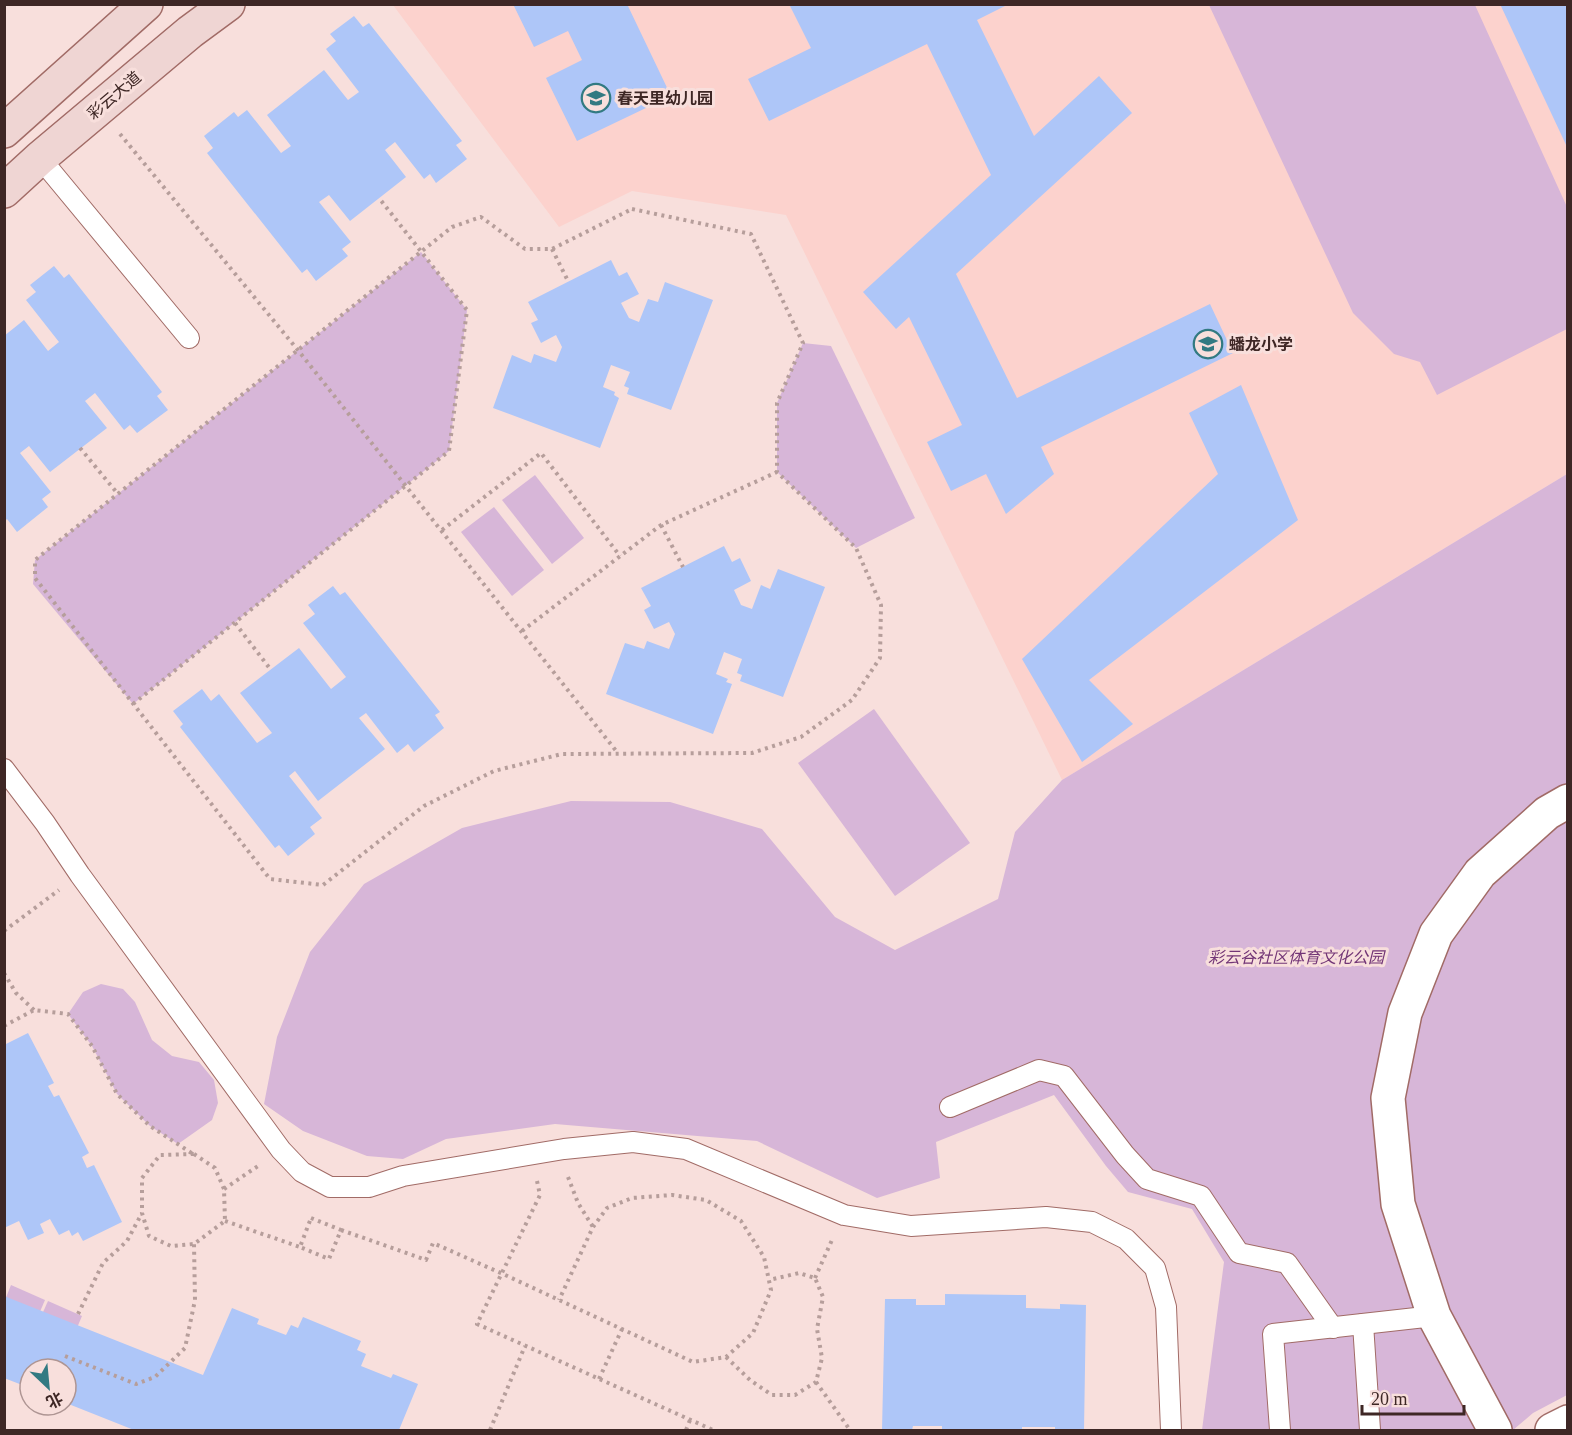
<svg xmlns="http://www.w3.org/2000/svg" width="1572" height="1435" font-family="'Times New Roman','Noto Sans SC',serif">
<style>
.built{fill:#fcd2cd}
.green{fill:#d7b6d8}
.building{fill:#aec6f8}
.lines{fill:none;stroke-linecap:round;stroke-linejoin:round}
.lane-casing{stroke:#a16b66;stroke-width:22}
.street-casing{stroke:#a16b66;stroke-width:36}
.secondary-casing{stroke:#a16b66;stroke-width:36}
.path{stroke:#b69e9b;stroke-width:4;stroke-dasharray:3 4.5;stroke-linecap:butt}
.lane{stroke:#fff;stroke-width:20}
.street{stroke:#fff;stroke-width:33}
.secondary{stroke:#efd5d3;stroke-width:33}
.labels{text-anchor:middle;stroke-width:6;stroke-linejoin:round;paint-order:stroke}
.street-label{font-size:16px;fill:#3e2725;stroke:#f8dfdc}
.poi-label{font-size:16px;font-weight:bold;fill:#3e2725;stroke:#f8dfdc;text-anchor:start}
.park-label{font-size:16px;font-style:italic;fill:#723576;stroke:#f8dfdc}
</style>
<rect width="100%" height="100%" fill="#f8dfdc"/>
<!-- built -->
<path class="built" d="M393,5h1174v469l-505,306 -276,-565 -154,-24 -73,36z"/>
<!-- green -->
<g class="green">
<path d="M1209,5h266l92,202v122l-130,66 -17,-33 -26,-8 -41,-41z"/>
<path d="M421,252l46,58 -18,141 -316,253 -100,-120 2,-24z"/>
<path d="M803,343l28,3 84,172 -59,30 -79,-76v-69z"/>
<path d="M1567,474v921l-34,18 -20,17h-311l22,-168 -32,-53 -64,-17 -22,-26 -52,-71 -118,47 4,36 -63,20 -120,-57 -202,-17 -109,15 -43,20 -36,-3 -64,-25 -39,-27 13,-67 33,-85 54,-68 98,-56 109,-27 99,1 92,27 73,88 60,33 103,-51 17,-67 47,-52z"/>
<path d="M535,475l49,63 -32,26 -50,-64z"/>
<path d="M494,507l50,63 -32,26 -51,-64z"/>
<path d="M874,709l96,134 -75,53 -97,-133z"/>
<path d="M101,984l22,5 12,13 17,38 20,16 27,6 15,18 4,23 -6,17 -34,24 -28,-18 -33,-32 -25,-48 -24,-32 15,-22z"/>
<path d="M11,1285l34,15 -25,58 -15,-58z"/>
<path d="M48,1301l34,15 -17,40 -43,3z"/>
</g>
<!-- building -->
<g class="building">
<path d="M513,4h114l44,92 -94,45 -31,-63 36,-18 -14,-29 -34,16z"/>
<path d="M789,4h220l-32,16 57,116 65,-60 33,37 -176,161 61,124 193,-94 23,49 -192,94 13,27 -48,40 -20,-40 -35,17 -24,-49 35,-17 -53,-108 -13,12 -33,-37 128,-117 -64,-131 -158,77 -21,-42 63,-31z"/>
<path d="M1500,4h68v145z"/>
<path d="M354,16l9,11 6,-4 93,118 -6,4 11,14 -31,24 -6,-9 -6,5 -29,-37 -10,8 21,27 -56,44 -21,-26 -10,7 32,40 -9,7 6,7 -32,25 -9,-12 -5,4 -95,-120 6,-5 -9,-12 30,-24 4,5 9,-7 34,43 10,-7 -24,-31 57,-45 24,30 11,-8 -33,-43 10,-8 -6,-7z"/>
<path d="M611,260l8,16 8,-4 12,22 -18,9 8,15 10,4 9,-23 10,3 7,-20 48,18 -42,110 -44,-16 2,-6 -5,-2 6,-14 -19,-7 -8,22 12,5 -1,3 5,3 -19,50 -107,-40 19,-53 19,8 3,-9 22,8 6,-15 -6,-12 -15,8 -10,-20 7,-3 -10,-18z"/>
<path d="M54,266l10,12 5,-4 93,118 -5,4 11,14 -31,23 -7,-8 -6,5 -29,-37 -10,8 22,27 -57,44 -21,-26 -9,7 31,39 -9,7 6,8 -31,25 -10,-13 -3,3v-186l20,-16 24,31 11,-9 -33,-42 10,-8 -6,-7z"/>
<path d="M1241,385l57,135 -209,160 44,44 -51,38 -60,-103 196,-185 -29,-61z"/>
<path d="M724,546l8,16 8,-4 11,23 -17,9 7,15 11,4 9,-24 9,4 8,-20 47,18 -42,110 -43,-16 2,-6 -5,-2 5,-14 -18,-7 -8,22 12,5 -2,3 6,2 -19,50 -107,-40 19,-51 19,6 3,-8 22,8 6,-15 -6,-12 -15,7 -10,-19 7,-4 -10,-18z"/>
<path d="M333,586l7,9 5,-3 95,120 -5,3 9,13 -30,24 -6,-8 -11,9 -31,-40 -7,5 26,31 -67,52 -23,-30 -6,5 33,42 -12,9 5,7 -27,22 -9,-11 -4,3 -95,-121 3,-3 -10,-13 29,-22 9,12 8,-7 38,49 15,-10 -32,-40 59,-45 32,41 15,-12 -43,-54 12,-9 -7,-9z"/>
<path d="M28,1033l26,50 -6,3 6,11 5,-2 30,58 -7,4 5,11 7,-3 28,57 -39,19 -5,-9 -6,4 -3,-6 -10,5 -9,-16 -10,5 4,9 -16,7 -9,-19 -15,7v-183z"/>
<path d="M945,1294l81,1v13l34,1v-5l26,1 -2,125h-29v-3h-33v3h-80v-4h-29l-1,4h-30l3,-131h31v6h29z"/>
<path d="M4,1296l199,79 29,-67 27,11 -2,5 29,11 5,-10 7,3 5,-11 58,24 -4,9 9,4 -5,12 30,12 2,-4 25,10 -19,46h-265l-68,-27v-34h-36v19l-26,-10z"/>
</g>
<g class="lines">
<!-- lane casing -->
<g class="lane-casing">
<g id="lane">
<path d="M40,158l149,180"/>
<path d="M4,769l41,54 35,52 201,275 21,22 28,15h39l34,-11 161,-27 69,-7 53,7 158,66 67,11 135,-9 46,5 34,17 29,29 11,39 5,123"/>
<path d="M950,1107l89,-37 25,6 61,79 22,24 54,17 38,57 48,10 46,65"/>
<path d="M1363,1324l7,106"/>
<path d="M1280,1430l-7,-96 161,-18"/>
</g>
</g>
<!-- street casing -->
<g class="street-casing">
<g id="street">
<path d="M1495,1430l-61,-114 -36,-112 -10,-106 17,-85 31,-79 44,-61 67,-60 21,-12"/>
<path d="M1552,1430l16,-8"/>
</g>
</g>
<!-- secondary casing -->
<g class="secondary-casing">
<g id="secondary">
<path d="M4,131l142,-127"/>
<path d="M4,191l36,-33 150,-126 38,-28"/>
</g>
</g>
<!-- path -->
<g class="path">
<path d="M120,134l177,215 320,403"/>
<path d="M632,209l119,25 52,109 -26,60v69l79,76 25,57 -1,53 -28,42 -51,37 -49,16 -190,1 -68,17 -70,35 -101,79 -53,-6 -235,-301v-18l417,-333 29,-10 44,32h27z"/>
<path d="M552,249l16,32"/>
<path d="M80,448l38,46"/>
<path d="M661,525l22,42"/>
<path d="M442,530l99,-77 79,103"/>
<path d="M235,623l36,47"/>
<path d="M522,631l139,-106 116,-53"/>
<path d="M133,704l316,-253 18,-141 -88,-112"/>
<path d="M4,931l55,-41"/>
<path d="M4,973l12,20 18,17"/>
<path d="M4,1026l30,-16 34,4 24,32 25,48 33,32 43,28"/>
<path d="M194,1154l21,14 9,21 1,32 -31,23 -23,2 -22,-10 -7,-23v-35l18,-23z"/>
<path d="M568,1177l10,26 15,24"/>
<path d="M537,1181l3,14 -63,129 236,106"/>
<path d="M224,1189l34,-23"/>
<path d="M311,1218l30,12 -12,29 -29,-12z"/>
<path d="M225,1221l75,26"/>
<path d="M341,1230l85,30 7,-17 70,31 56,26 134,62 33,-5 27,-24 18,-43 -7,-33 -23,-36 -35,-21 -34,-5 -40,3 -25,10 -14,19 -34,73"/>
<path d="M815,1278l17,-38"/>
<path d="M78,1314l25,-51 24,-22 15,-28"/>
<path d="M65,1356l71,28 19,-7 30,-29 10,-48 -1,-56"/>
<path d="M726,1357l24,23 22,15h23l21,-13 6,-24 -5,-29 6,-32 -8,-19 -16,-5 -30,7"/>
<path d="M599,1379l23,-50"/>
<path d="M816,1382l34,48"/>
<path d="M490,1430l35,-84"/>
<path d="M686,1430l4,-10"/>
</g>
<!-- lane -->
<use href="#lane" class="lane"/>
<!-- street -->
<use href="#street" class="street"/>
<!-- secondary -->
<use href="#secondary" class="secondary"/>
</g>
<!-- icons -->
<defs>
<g id="school-ring" transform="scale(1.5)"><circle r="9.5" fill="#f8dfdc" stroke="#327a82" stroke-width="1.5"/><path d="M0-5L7-2L0 1L-7-2ZM-4 1L0 2.5L4 1V4Q0 6-4 4Z" fill="#327a82"/></g>
</defs>
<g fill-rule="evenodd">
<use href="#school-ring" x="596" y="98"/>
<use href="#school-ring" x="1208" y="344"/>
</g>
<g class="labels">
<!-- street labels -->
<g class="street-label">
<text transform="translate(114 95) rotate(-40)" y="6">彩云大道</text>
</g>
<!-- poi labels -->
<g class="poi-label">
<text x="617" y="104">春天里幼儿园</text>
<text x="1229" y="350">蟠龙小学</text>
</g>
<!-- park labels -->
<g class="park-label">
<text x="1296" y="963">彩云谷社区体育文化公园</text>
</g>
</g>
<!-- border -->
<rect width="1572" height="1435" fill="none" stroke="#3e2725" stroke-width="12"/>
<!-- north arrow -->
<g transform="translate(48 1387) rotate(154)"><circle r="28" fill="#f8dfdc" stroke="#ae9593" stroke-width="1.5"/>
<path d="M0-4.5L10 22L0 15L-10 22Z" fill="#327a82"/>
<text y="-9" font-size="16" font-weight="bold" text-anchor="middle" fill="#3e2725">北</text>
</g>
<!-- scale -->
<path d="M1362 1405v9h102v-9" fill="none" stroke="#3e2725" stroke-width="3"/>
<text x="1371" y="1405" font-size="18" fill="#3e2725" stroke="#f8dfdc" stroke-width="4.5" paint-order="stroke">20 m</text>
</svg>
